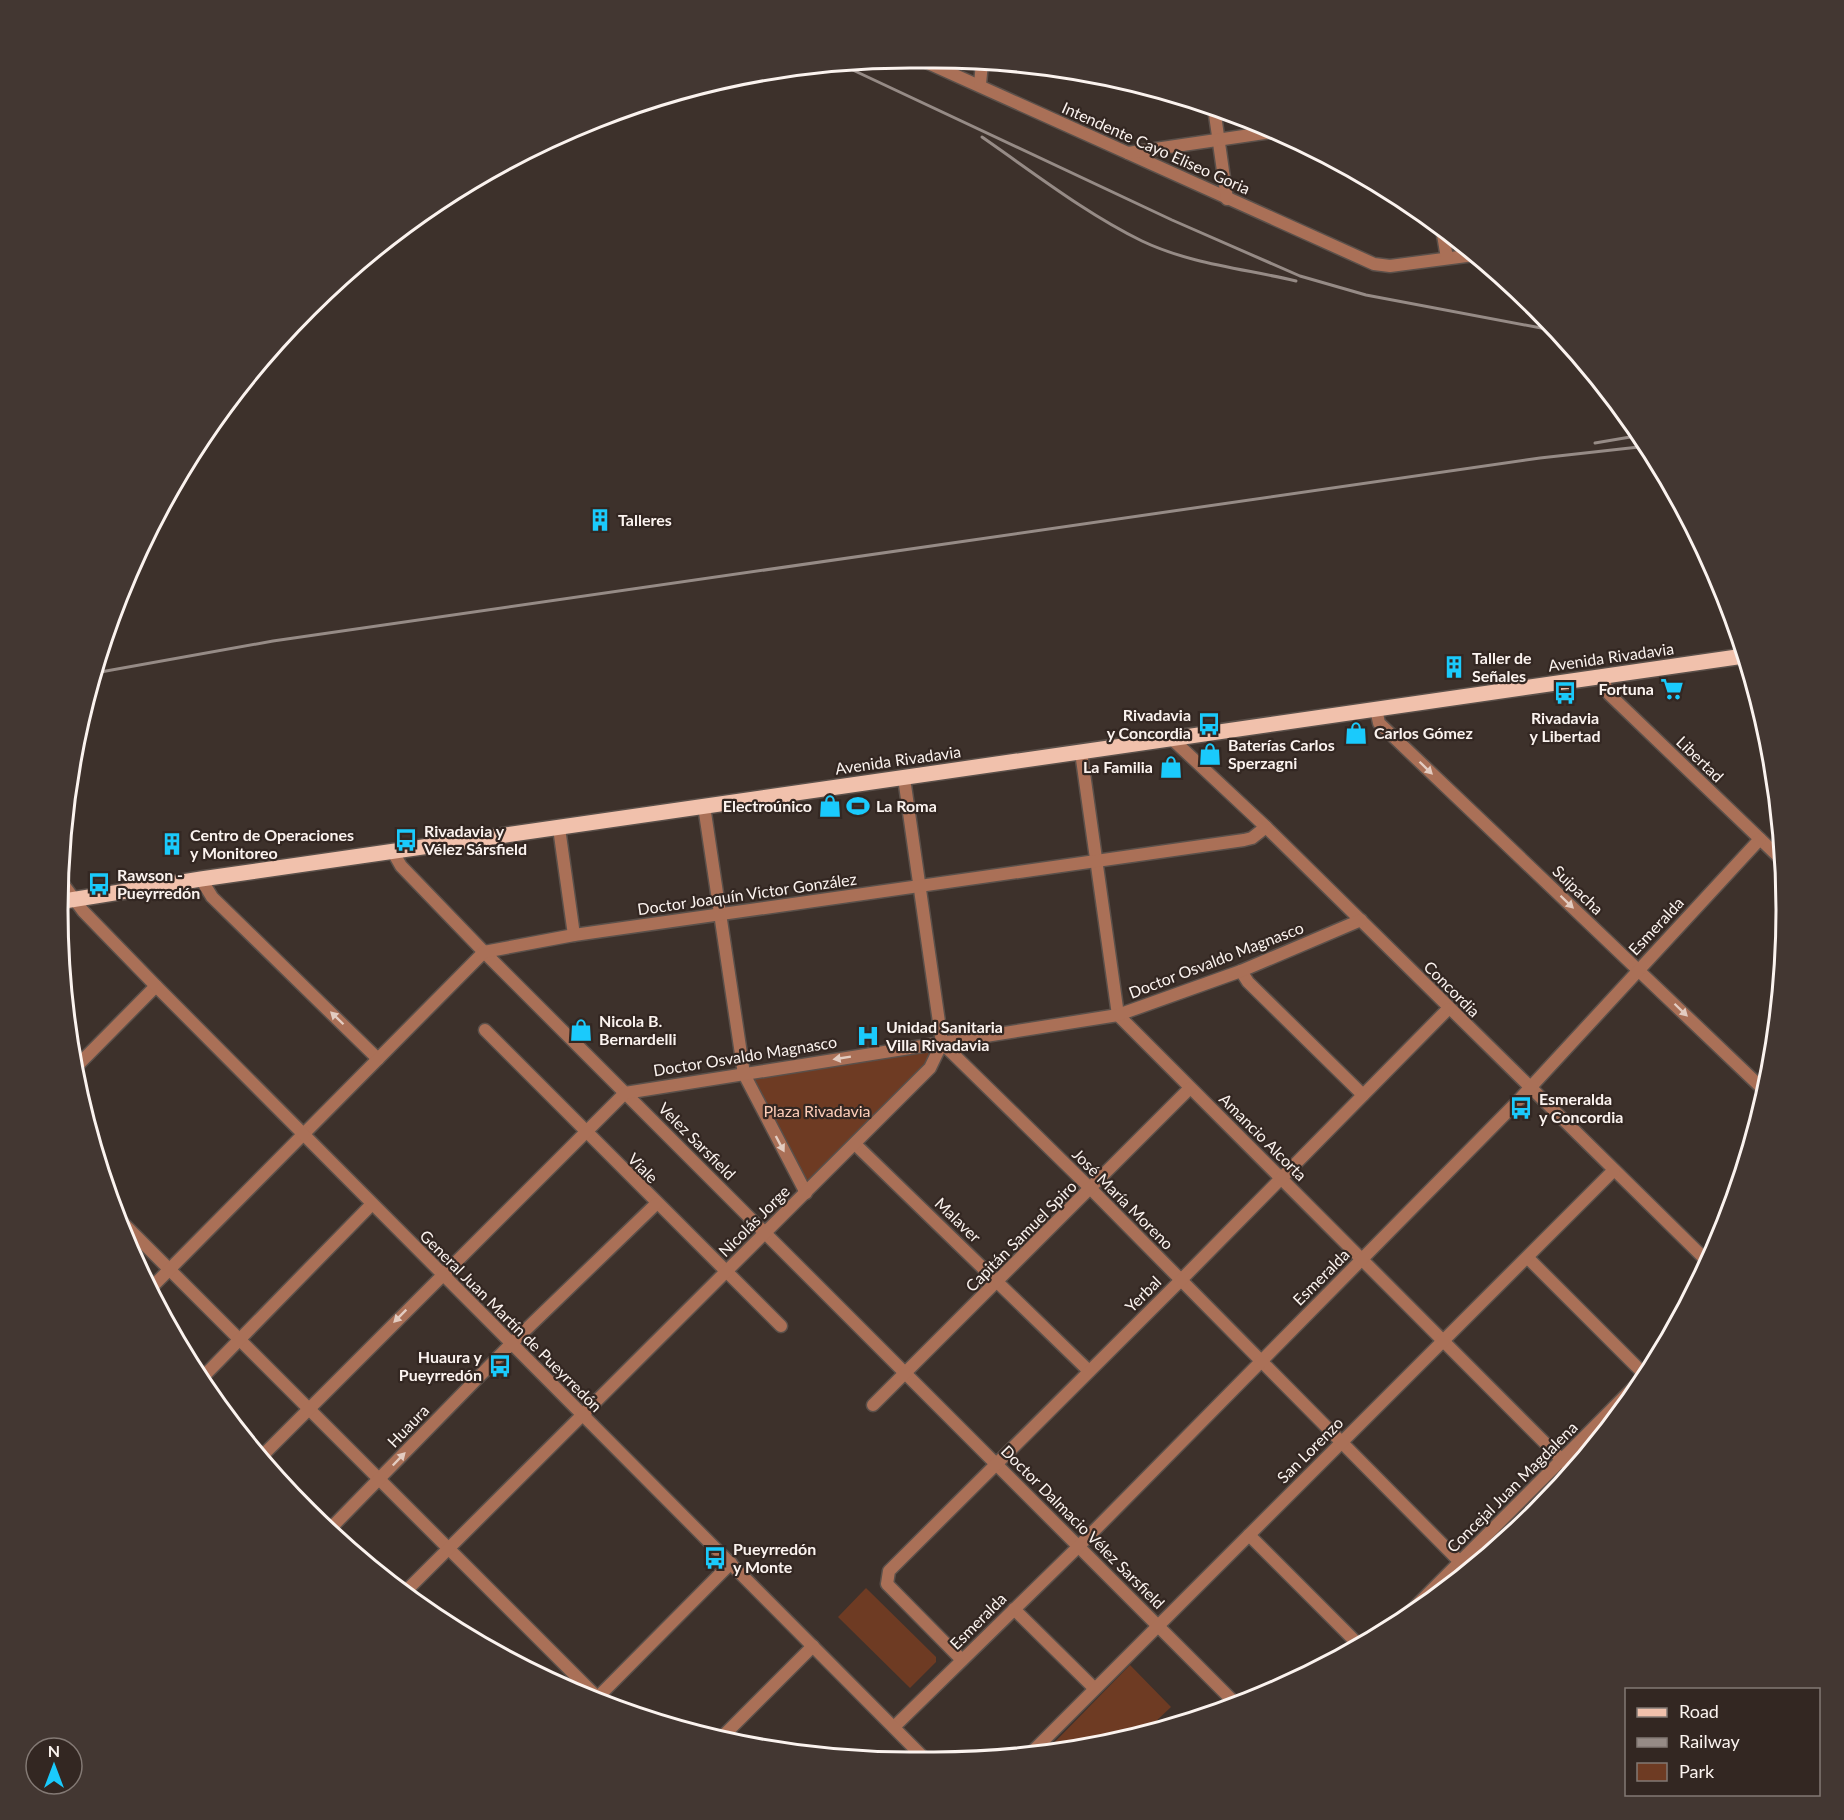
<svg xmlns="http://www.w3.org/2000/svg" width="1844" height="1820" font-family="Lato,sans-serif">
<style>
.green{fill:#6e3b23}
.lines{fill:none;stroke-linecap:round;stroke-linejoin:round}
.minor-casing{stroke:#5b504a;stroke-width:15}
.tertiary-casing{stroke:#5b504a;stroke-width:15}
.primary-casing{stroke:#5b504a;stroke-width:18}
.minor{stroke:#aa7057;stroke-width:12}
.tertiary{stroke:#aa7057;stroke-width:12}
.primary{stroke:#f1c1ac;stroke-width:15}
.rail{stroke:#968b86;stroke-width:3}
.oneway{fill:#e3ccc1}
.labels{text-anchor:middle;stroke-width:4.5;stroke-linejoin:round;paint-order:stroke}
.street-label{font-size:16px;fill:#fbf3ef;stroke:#332722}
.poi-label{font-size:16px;font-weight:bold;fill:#fbf3ef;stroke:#332722;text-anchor:start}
.park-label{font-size:16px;fill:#feceb9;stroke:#332722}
.rim{fill:none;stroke:#fbf3ef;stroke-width:3}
</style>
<rect width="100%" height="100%" fill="#3d312b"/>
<!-- green -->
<g class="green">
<path d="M942,1043l-87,101 -49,49 -62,-119z"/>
<path d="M866,1588l70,69v5l-26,26 -72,-71z"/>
<path d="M1130,1665l41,42 -19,18 4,5 -55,17 -56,5z"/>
</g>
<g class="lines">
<!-- minor casing -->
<g class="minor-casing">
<g id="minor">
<path d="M917,58l457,206 16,2 84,-11"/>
<path d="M980,84l2,-21"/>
<path d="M1214,108l13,91"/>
<path d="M1128,153l150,-22"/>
<path d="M1442,229l5,29"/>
<path d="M1602,677l7,17 173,166"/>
<path d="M1376,709l3,14 387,369"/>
<path d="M1172,739l94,88 442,435"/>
<path d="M1081,752l37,263 454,455"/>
<path d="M904,778l38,265 149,146 377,381"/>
<path d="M704,806l40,268 62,119"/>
<path d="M559,828l15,107"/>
<path d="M393,852l8,14 83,86 753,753"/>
<path d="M201,879l11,18 166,162"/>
<path d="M1241,971l7,11 115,113"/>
<path d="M485,1030l296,296"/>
<path d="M73,1070l83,-84"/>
<path d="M855,1144l234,227"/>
<path d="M115,1215l489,489"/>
<path d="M1528,1258l119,119"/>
<path d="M150,1289l334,-337 90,-17 670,-95 8,-2 14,-11"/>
<path d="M199,1381l173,-177"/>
<path d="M873,1405l317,-317"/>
<path d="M261,1457l364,-364 493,-78 123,-44 120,-51"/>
<path d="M328,1531l183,-187 145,-140"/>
<path d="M1249,1535l110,110"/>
<path d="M404,1593l526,-525 12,-25"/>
<path d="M1014,1609l80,79"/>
<path d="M1396,1626l254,-255"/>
<path d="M962,1660l-75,-76 2,-13 291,-290 268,-272"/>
<path d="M594,1701l137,-138"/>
<path d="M894,1727l185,-181 437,-443 244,-264"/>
<path d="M720,1739l93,-93"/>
<path d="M1030,1754l584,-584"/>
</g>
</g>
<!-- tertiary casing -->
<g class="tertiary-casing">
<path id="tertiary" d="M60,880l23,31 73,75 773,777"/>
</g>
<!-- primary casing -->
<g class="primary-casing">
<path id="primary" d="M58,902l143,-23 1543,-223"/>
</g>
<!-- minor -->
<use href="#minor" class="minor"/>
<!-- tertiary -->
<use href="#tertiary" class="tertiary"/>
<!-- primary -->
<use href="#primary" class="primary"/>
<!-- rail -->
<g class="rail">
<path d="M840,64l332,156 128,56 66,19 191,36"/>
<path d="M982,137c52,36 103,76 160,104 48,23 104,28 154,40"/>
<path d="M1595,443l47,-8"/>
<path d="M95,673l178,-32 1267,-183 108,-12"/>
</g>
</g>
<!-- one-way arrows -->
<defs><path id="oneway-solid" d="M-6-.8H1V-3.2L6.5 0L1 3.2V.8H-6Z" transform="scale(1.5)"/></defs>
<g class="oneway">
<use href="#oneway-solid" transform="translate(1426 768) rotate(44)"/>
<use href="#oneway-solid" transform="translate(1567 902) rotate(44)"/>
<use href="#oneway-solid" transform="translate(1681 1010) rotate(44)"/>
<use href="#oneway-solid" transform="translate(337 1018) rotate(-136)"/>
<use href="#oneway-solid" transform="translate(842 1058) rotate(171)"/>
<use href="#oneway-solid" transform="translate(780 1144) rotate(62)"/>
<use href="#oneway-solid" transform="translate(400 1316) rotate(135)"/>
<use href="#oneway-solid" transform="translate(399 1459) rotate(-46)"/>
</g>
<!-- icons -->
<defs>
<g id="building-bare" transform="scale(1.8)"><path d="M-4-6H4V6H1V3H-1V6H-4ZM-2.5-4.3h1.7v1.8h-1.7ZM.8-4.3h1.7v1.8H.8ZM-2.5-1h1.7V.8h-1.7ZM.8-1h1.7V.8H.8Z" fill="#1acafc" stroke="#332722" stroke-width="2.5" paint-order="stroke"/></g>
<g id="supermarket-bare" transform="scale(1.8)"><path d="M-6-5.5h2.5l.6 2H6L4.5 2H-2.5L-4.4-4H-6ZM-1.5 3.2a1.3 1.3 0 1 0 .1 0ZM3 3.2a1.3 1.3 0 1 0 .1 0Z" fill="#1acafc" stroke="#332722" stroke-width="2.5" paint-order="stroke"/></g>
<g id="bus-bare" transform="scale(1.8)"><path d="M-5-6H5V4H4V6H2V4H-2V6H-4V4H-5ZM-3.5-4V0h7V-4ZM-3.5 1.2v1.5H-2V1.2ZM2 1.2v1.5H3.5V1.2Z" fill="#1acafc" stroke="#332722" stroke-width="2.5" paint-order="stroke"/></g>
<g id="shop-bare" transform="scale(1.8)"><path d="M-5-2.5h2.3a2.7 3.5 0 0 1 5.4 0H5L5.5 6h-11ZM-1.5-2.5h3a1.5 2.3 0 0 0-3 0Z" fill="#1acafc" stroke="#332722" stroke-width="2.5" paint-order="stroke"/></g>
<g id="stadium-bare" transform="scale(1.8)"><path d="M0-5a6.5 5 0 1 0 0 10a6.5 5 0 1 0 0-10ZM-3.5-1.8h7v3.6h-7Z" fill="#1acafc" stroke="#332722" stroke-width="2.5" paint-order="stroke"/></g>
<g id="hospital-bare" transform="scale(1.8)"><path d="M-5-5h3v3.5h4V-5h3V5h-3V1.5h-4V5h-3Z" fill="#1acafc" stroke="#332722" stroke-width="2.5" paint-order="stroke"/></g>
</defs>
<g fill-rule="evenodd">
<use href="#building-bare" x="600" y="520"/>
<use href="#building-bare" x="1454" y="667"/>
<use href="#supermarket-bare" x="1672" y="689"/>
<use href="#bus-bare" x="1565" y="693"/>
<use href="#bus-bare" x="1209" y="724"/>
<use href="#shop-bare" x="1356" y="733"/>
<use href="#shop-bare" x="1210" y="754"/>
<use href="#shop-bare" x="1171" y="767"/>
<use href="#shop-bare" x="830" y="806"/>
<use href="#stadium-bare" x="858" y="806"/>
<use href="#bus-bare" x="406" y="840"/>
<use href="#building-bare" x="172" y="844"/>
<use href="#bus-bare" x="99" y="884"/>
<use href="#shop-bare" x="581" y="1030"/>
<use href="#hospital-bare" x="868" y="1036"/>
<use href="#bus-bare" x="1521" y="1108"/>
<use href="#bus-bare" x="500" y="1366"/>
<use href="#bus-bare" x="715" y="1558"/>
</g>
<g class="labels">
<!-- street labels -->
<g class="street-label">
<text transform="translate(1156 148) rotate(24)" y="6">Intendente Cayo Eliseo Goria</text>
<text transform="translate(1611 657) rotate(-8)" y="6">Avenida Rivadavia</text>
<text transform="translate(1700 759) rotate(44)" y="6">Libertad</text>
<text transform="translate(898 760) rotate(-8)" y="6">Avenida Rivadavia</text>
<text transform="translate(1578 890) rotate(44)" y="6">Suipacha</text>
<text transform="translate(747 894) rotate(-8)" y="6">Doctor Joaquín Victor González</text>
<text transform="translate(1656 926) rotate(-47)" y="6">Esmeralda</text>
<text transform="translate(1216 960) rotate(-21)" y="6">Doctor Osvaldo Magnasco</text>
<text transform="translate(1452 989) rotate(45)" y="6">Concordia</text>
<text transform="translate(745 1056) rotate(-9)" y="6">Doctor Osvaldo Magnasco</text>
<text transform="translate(1263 1137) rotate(45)" y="6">Amancio Alcorta</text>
<text transform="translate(697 1141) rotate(45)" y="6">Velez Sarsfield</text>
<text transform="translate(643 1168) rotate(45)" y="6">Viale</text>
<text transform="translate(1123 1199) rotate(45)" y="6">José María Moreno</text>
<text transform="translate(958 1220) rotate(44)" y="6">Malaver</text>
<text transform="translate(754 1221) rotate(-45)" y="6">Nicolás Jorge</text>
<text transform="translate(1021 1236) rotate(-45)" y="6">Capitán Samuel Spiro</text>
<text transform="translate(1321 1277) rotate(-45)" y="6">Esmeralda</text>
<text transform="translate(1143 1294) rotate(-45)" y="6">Yerbal</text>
<text transform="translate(511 1321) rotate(45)" y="6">General Juan Martín de Pueyrredón</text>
<text transform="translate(408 1426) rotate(-46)" y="6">Huaura</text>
<text transform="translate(1310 1450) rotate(-45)" y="6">San Lorenzo</text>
<text transform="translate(1512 1487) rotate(-45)" y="6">Concejal Juan Magdalena</text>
<text transform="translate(1083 1527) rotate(45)" y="6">Doctor Dalmacio Vélez Sarsfield</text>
<text transform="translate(978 1621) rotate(-45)" y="6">Esmeralda</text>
</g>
<!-- poi labels -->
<g class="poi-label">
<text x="618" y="526">Talleres</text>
<text x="1472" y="664">Taller de<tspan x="1472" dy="18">Señales</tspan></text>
<text x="1654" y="695" text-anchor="end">Fortuna</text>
<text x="1191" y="721" text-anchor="end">Rivadavia<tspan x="1191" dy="18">y Concordia</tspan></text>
<text x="1565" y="724" text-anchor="middle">Rivadavia<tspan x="1565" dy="18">y Libertad</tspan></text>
<text x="1374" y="739">Carlos Gómez</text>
<text x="1228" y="751">Baterías Carlos<tspan x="1228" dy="18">Sperzagni</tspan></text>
<text x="1153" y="773" text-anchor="end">La Familia</text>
<text x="812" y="812" text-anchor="end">Electroúnico</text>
<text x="876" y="812">La Roma</text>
<text x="424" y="837">Rivadavia y<tspan x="424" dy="18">Vélez Sársfield</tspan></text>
<text x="190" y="841">Centro de Operaciones<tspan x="190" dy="18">y Monitoreo</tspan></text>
<text x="117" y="881">Rawson -<tspan x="117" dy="18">Pueyrredón</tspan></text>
<text x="599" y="1027">Nicola B.<tspan x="599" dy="18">Bernardelli</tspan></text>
<text x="886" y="1033">Unidad Sanitaria<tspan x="886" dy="18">Villa Rivadavia</tspan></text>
<text x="1539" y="1105">Esmeralda<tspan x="1539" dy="18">y Concordia</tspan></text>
<text x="482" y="1363" text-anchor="end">Huaura y<tspan x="482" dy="18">Pueyrredón</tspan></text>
<text x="733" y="1555">Pueyrredón<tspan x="733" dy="18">y Monte</tspan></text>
</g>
<!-- park labels -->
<g class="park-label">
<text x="817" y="1117">Plaza Rivadavia</text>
</g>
</g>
<!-- crop -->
<path d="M0 0H1844V1820H0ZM910 68H934A842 842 0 0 1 1776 910V910A842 842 0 0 1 934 1752H910A842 842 0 0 1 68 910V910A842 842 0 0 1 910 68Z" fill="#433732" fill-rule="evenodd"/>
<path class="rim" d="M910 68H934A842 842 0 0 1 1776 910V910A842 842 0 0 1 934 1752H910A842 842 0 0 1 68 910V910A842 842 0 0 1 910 68Z"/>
<!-- legend -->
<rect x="1625" y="1688" width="195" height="108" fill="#332722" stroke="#837974" stroke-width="1.5"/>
<rect x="1637" y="1708" width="30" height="9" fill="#f1c1ac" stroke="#837974" stroke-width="1.5"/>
<text x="1679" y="1718" font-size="18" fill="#fbf3ef">Road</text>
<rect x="1637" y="1738" width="30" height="9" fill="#968b86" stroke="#837974" stroke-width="1.5"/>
<text x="1679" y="1748" font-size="18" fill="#fbf3ef">Railway</text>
<rect x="1637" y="1763" width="30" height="18" fill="#6e3b23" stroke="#837974" stroke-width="1.5"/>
<text x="1679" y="1778" font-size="18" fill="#fbf3ef">Park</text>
<!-- north arrow -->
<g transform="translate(54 1766)"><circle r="28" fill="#332722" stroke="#837974" stroke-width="1.5"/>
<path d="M0-4.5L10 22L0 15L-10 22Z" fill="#1acafc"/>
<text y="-9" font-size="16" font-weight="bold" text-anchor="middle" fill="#fbf3ef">N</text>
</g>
</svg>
